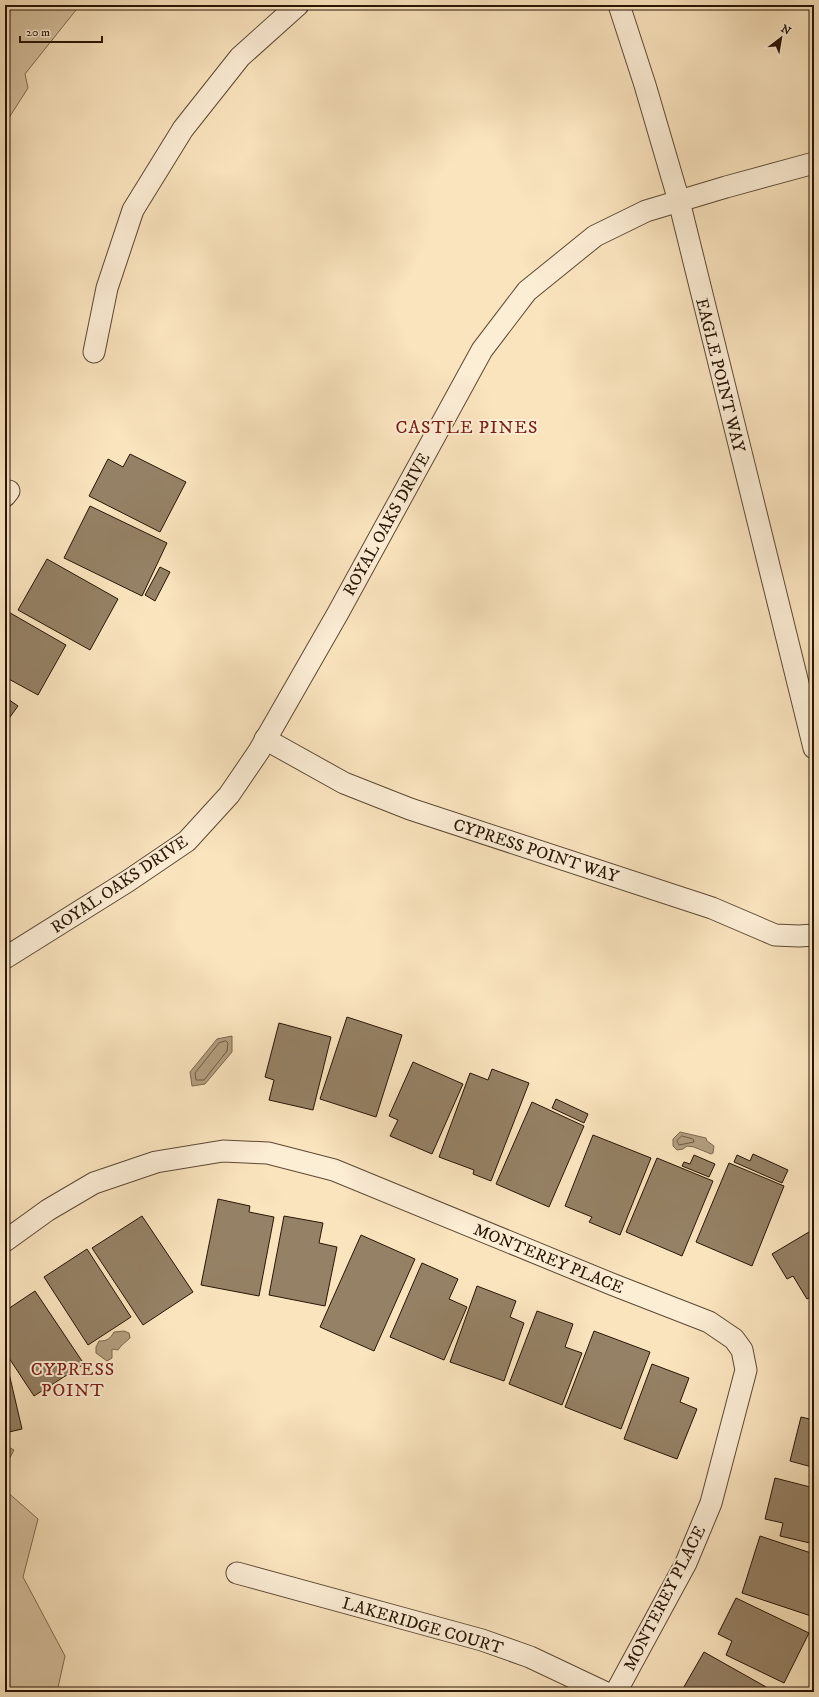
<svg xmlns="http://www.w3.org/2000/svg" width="819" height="1697" font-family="'IM FELL DW Pica',serif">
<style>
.green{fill:#d6c19f;stroke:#7f6b52}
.water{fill:#b39e7f;stroke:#7b674e}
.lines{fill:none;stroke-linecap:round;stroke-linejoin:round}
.shore{stroke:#6e5a42;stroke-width:1}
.building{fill:#958165;stroke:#281505}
.minor-casing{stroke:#5c4933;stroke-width:23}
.minor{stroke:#fcedd5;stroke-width:21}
.labels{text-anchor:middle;stroke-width:4;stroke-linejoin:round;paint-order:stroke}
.street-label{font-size:17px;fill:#281505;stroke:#fcedd5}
.neighbourhood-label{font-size:18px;letter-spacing:1px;fill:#7a1f14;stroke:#fcedd5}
</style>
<rect width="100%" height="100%" fill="#fae4be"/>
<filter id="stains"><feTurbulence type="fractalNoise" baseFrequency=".005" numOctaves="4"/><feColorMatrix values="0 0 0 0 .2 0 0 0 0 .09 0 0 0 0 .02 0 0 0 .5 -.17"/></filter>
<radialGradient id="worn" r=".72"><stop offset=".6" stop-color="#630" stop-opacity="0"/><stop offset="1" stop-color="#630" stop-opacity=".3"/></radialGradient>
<!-- green -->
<g class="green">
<path d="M5,5h75l-55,69 3,14 -23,36z"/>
<path d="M5,1490l33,29 -15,58 42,79 -8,36h-52z"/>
</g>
<!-- water -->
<g class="water">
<path d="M232,1036v16l-27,32 -13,2 -2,-14 27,-33z"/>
<path d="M680,1132l26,6 1,3 7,5 -1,7 -2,1 -17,-7 -7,-1 -4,3 -6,1 -4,-4v-7z"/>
<path d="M124,1331l5,2 1,5 -9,8 -3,4 -6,-1v9l-5,3 -11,-8v-6l3,-6c8,0 11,-2 15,-9z"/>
<path d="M5,1445l9,5 -9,17z"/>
</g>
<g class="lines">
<!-- shore -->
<g class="shore">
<path d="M226,1041l2,2 -1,8 -23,29h-8l-1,-7 24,-30z"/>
<path d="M682,1136l11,3 1,3 -15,3 -2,-4z"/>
</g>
</g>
<!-- building -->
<g class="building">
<path d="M130,454l56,28 -26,50 -71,-36 19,-37 15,8z"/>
<path d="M90,506l77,37 -25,53 -78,-38z"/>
<path d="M47,559l71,40 -28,51 -72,-40z"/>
<path d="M160,567l10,5 -15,29 -10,-6z"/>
<path d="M5,610l61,35 -28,50 -33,-18z"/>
<path d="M5,697l13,9 -13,18z"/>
<path d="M347,1017l55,18 -26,82 -56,-18z"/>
<path d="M279,1023l52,14 -18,73 -44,-10 5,-20 -9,-3z"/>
<path d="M413,1062l50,22 -31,70 -42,-18 8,-16 -9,-4z"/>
<path d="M492,1069l37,14 -38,98 -18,-7 1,-4 -35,-13 31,-84 18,7z"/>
<path d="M556,1099l32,15 -4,9 -32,-15z"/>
<path d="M532,1102l52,24 -35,81 -53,-23z"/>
<path d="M593,1135l58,23 -31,77 -31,-13 3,-5 -27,-11z"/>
<path d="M753,1154l35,16 -6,13 -48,-21 3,-7 13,6z"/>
<path d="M694,1155l21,9 -6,13 -27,-11 2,-4 6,2z"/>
<path d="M657,1158l56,23 -31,75 -56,-24z"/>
<path d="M729,1163l55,23 -32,80 -56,-24z"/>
<path d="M218,1199l32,7 -1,6 25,5 -15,79 -58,-11z"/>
<path d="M142,1216l51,76 -50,33 -51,-77z"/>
<path d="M284,1216l39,7 -4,20 18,4 -12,59 -56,-11z"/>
<path d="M814,1229v66l-7,4 -14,-23 -6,3 -15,-25z"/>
<path d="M361,1235l54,24 -41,92 -54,-24z"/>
<path d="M87,1249l44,68 -43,28 -44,-68z"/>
<path d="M422,1263l36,16 -9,20 18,8 -23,53 -54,-23z"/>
<path d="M477,1286l39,15 -6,16 14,6 -20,58 -54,-19z"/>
<path d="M35,1291l49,73 -50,32 -29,-44v-41z"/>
<path d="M537,1311l36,13 -8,23 17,6 -20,52 -53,-21z"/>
<path d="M594,1331l56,21 -29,77 -56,-22z"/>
<path d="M652,1364l37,14 -9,24 17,7 -20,50 -53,-20z"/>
<path d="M8,1369l14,60 -17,4v-63z"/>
<path d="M801,1417l13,3v57l-5,-1 3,-9 -22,-6z"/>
<path d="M775,1478l39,10v56l-34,-8 3,-13 -18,-4z"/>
<path d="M760,1536l54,18v63l-72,-24z"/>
<path d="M736,1598l73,35 -25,50 -58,-28 6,-14 -14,-7z"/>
<path d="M704,1652l71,40h-94z"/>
</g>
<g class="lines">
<!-- minor casing -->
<g class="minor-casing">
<g id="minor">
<path d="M619,5l26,80 34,116 135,547"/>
<path d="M94,352l13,-64 26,-78 50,-81 57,-72 58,-52"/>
<path d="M5,496l4,-5"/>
<path d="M265,739l79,44 66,26 302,99 63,27 24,1 15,-1"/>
<path d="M5,958l123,-77 59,-40 42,-46 30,-44 79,-138 144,-263 45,-59 68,-55 51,-25 80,-24 88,-24"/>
<path d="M5,1241l43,-31 46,-27 62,-21 67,-11 45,2 66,17 280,115 95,37 25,17 8,11 4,20 -35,133 -25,60 -70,129"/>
<path d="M237,1573l245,67 48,17 74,35"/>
</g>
</g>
<!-- minor -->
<use href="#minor" class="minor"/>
</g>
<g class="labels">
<!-- street labels -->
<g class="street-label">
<text transform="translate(721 375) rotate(76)" y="6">EAGLE POINT WAY</text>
<text transform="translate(386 524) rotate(-61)" y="6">ROYAL OAKS DRIVE</text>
<text transform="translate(536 850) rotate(18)" y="6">CYPRESS POINT WAY</text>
<text transform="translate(119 884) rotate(-34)" y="6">ROYAL OAKS DRIVE</text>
<text transform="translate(549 1258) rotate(22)" y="6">MONTEREY PLACE</text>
<text transform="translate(664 1598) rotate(-63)" y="6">MONTEREY PLACE</text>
<text transform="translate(423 1625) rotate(16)" y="6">LAKERIDGE COURT</text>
</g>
<!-- neighbourhood labels -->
<g class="neighbourhood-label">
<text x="467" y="433">CASTLE PINES</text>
<text x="73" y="1375">CYPRESS<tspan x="73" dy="21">POINT</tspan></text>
</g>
</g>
<!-- margin -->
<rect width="819" height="1697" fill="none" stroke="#fae4be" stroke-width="20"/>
<rect x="6" y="6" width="807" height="1685" fill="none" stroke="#281505" stroke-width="2"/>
<rect x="10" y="10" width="799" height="1677" fill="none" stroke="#281505"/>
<!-- north arrow -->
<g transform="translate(781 38) rotate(31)" stroke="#fcedd5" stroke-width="3" paint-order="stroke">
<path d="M0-3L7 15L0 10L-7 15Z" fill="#281505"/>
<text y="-6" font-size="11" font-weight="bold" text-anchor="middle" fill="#281505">N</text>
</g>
<!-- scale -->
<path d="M20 36v6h82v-6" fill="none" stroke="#281505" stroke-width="2"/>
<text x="26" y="36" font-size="12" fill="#281505" stroke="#fcedd5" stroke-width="3" paint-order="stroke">20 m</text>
<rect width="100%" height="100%" filter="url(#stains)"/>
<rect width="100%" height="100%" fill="url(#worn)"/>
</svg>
